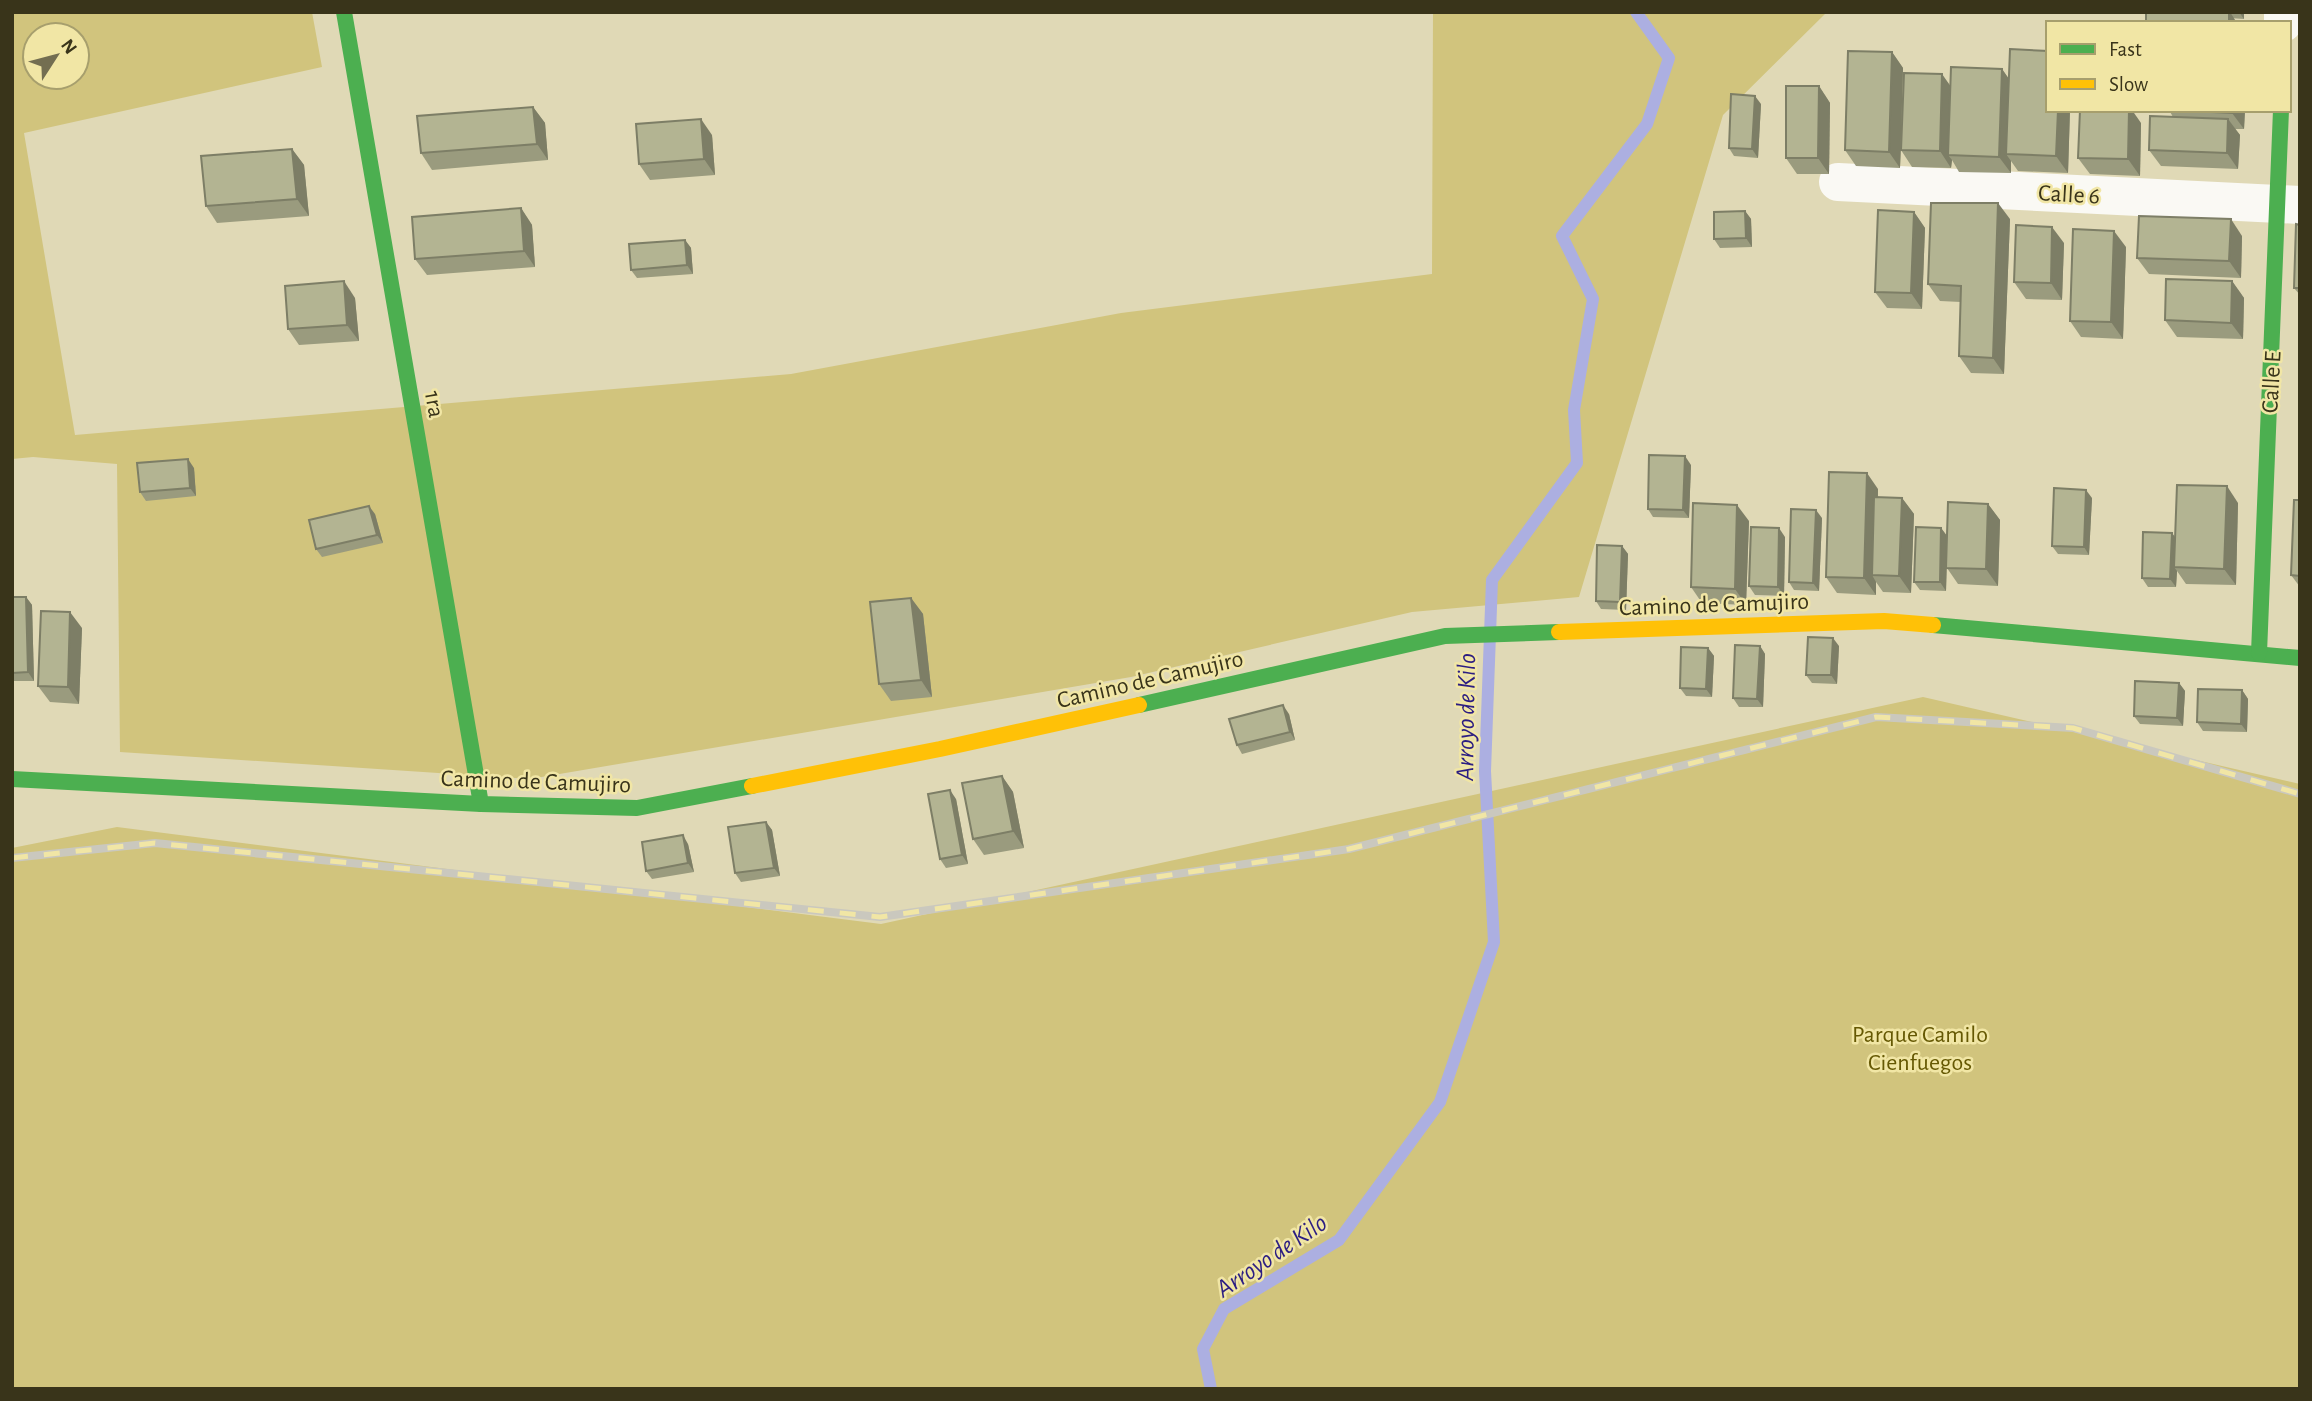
<svg xmlns="http://www.w3.org/2000/svg" width="2312" height="1401" font-family="'Alegreya Sans',sans-serif">
<style>
.green{fill:#d1c47d;fill-rule:evenodd}
.lines{fill:none;stroke-linecap:round;stroke-linejoin:round}
.stream{stroke:#acafe1;stroke-width:12}
.street{stroke:#faf9f4;stroke-width:38}
.fast{stroke:#4caf50;stroke-width:16}
.slow{stroke:#ffc107;stroke-width:16}
.rail-casing{stroke:#cac8be;stroke-width:8}
.rail{stroke:#f1e6a5;stroke-width:5;stroke-dasharray:16;stroke-linecap:butt}
.wall{fill:#9a9b7e}
.shaded-wall{fill:#7d7e66}
.building{fill:#b3b492;stroke:#7d7e66;stroke-width:2}
.labels{text-anchor:middle;stroke-width:5;stroke-linejoin:round;paint-order:stroke}
.street-label{font-size:24px;fill:#39341a;stroke:#f1e6a5}
.park-label{font-size:24px;fill:#655803;stroke:#f1e6a5}
.water-label{font-size:26px;font-style:italic;fill:#2c1e82;stroke:#f1e6a5}
</style>
<rect width="100%" height="100%" fill="#e0d9b6"/>
<!-- green -->
<g class="green">
<path d="M12,12h300l10,55 -298,66 51,302 716,-61 330,-61 311,-39 1,-262h394l-104,103 -144,482 -167,15 -281,65 -601,102 -410,-27 -3,-288 -84,-7 -21,2zM35,35h42v42h-42z"/>
<path d="M1923,697l377,87v605h-2288v-541l105,-21 764,97z"/>
</g>
<g class="lines">
<!-- stream -->
<path class="stream" d="M1211,1389l-8,-40 21,-40 115,-69 101,-138 54,-160 -9,-171 7,-191 85,-117 -3,-53 19,-111 -31,-63 85,-112 22,-66 -33,-46"/>
<!-- street -->
<g class="street">
<path d="M2283,23v-11"/>
<path d="M1838,182l462,23"/>
</g>
<!-- fast -->
<g class="fast">
<path d="M344,12l137,792"/>
<path d="M1933,625l367,33"/>
<path d="M2259,653l22,-543"/>
<path d="M1139,705l306,-69 114,-4"/>
<path d="M12,779l469,25 156,4 115,-22"/>
</g>
<!-- slow -->
<g class="slow">
<path d="M1559,632l325,-11 49,4"/>
<path d="M752,786l188,-37 199,-44"/>
</g>
<!-- rail casing -->
<g class="rail-casing">
<path id="rail" d="M12,858l143,-15 725,74 469,-68 527,-132 197,11 227,66"/>
</g>
<!-- rail -->
<use href="#rail" class="rail"/>
</g>
<!-- wall -->
<g class="wall">
<path d="M2146,12h98v7z"/>
<path d="M1892,52l11,16 -1,65 48,-47 52,-17 7,10 39,31h22l-2,63 -50,-2 -7,-10v12l-52,-1 -7,-12 -1,8 -39,-1 -11,-17 -1,18 -44,-2 -11,-16z"/>
<path d="M1819,86l11,17 -1,71h-32l-11,-16z"/>
<path d="M1761,104l-3,54 -24,-2 -5,-8z"/>
<path d="M533,107l12,16 3,37 -116,10 -11,-17z"/>
<path d="M2169,110h76l-1,19h-9l5,6 -2,34 -77,-3 -12,-16 24,-33z"/>
<path d="M2141,123l-1,53 -50,-2 -12,-16z"/>
<path d="M712,135l3,40 -65,5 -11,-16z"/>
<path d="M292,149l12,16 5,51 -92,7 -11,-17z"/>
<path d="M521,208l11,17 3,42 -108,8 -12,-16z"/>
<path d="M1745,211l6,8 1,28 -32,1 -6,-9z"/>
<path d="M1914,212l11,16 -3,81 -35,-1 -12,-16z"/>
<path d="M2010,219l-6,155 -33,-1 -12,-17 2,-54 -21,-1 -12,-17z"/>
<path d="M2300,225v70l-6,-7z"/>
<path d="M2242,236l-1,42 -92,-4 -12,-16z"/>
<path d="M685,240l6,8 2,26 -56,4 -6,-8z"/>
<path d="M2064,243l-2,57 -36,-1 -12,-17z"/>
<path d="M2126,247l-3,92 -42,-2 -11,-16z"/>
<path d="M2232,281l12,17 -1,41 -66,-2 -12,-17z"/>
<path d="M355,298l4,43 -60,4 -11,-16z"/>
<path d="M1691,465l-2,53 -36,-1 -5,-8z"/>
<path d="M194,468l2,28 -50,5 -6,-9z"/>
<path d="M1878,489v8l24,1 12,16 -3,79 -28,-1 -7,-10v13l-39,-2 -11,-16z"/>
<path d="M2092,498l-3,57 -31,-1 -6,-8z"/>
<path d="M2300,500v87l-9,-12z"/>
<path d="M2238,503l-2,82 -50,-1 -9,-13 -1,16h-28l-6,-9 30,-45 3,5z"/>
<path d="M1988,504l12,16 -2,66 -40,-2 -11,-16 -1,23 -26,-1 -6,-8 27,-54 6,8z"/>
<path d="M375,514l8,29 -61,14 -6,-8z"/>
<path d="M1822,518l-3,73 -25,-1 -5,-8z"/>
<path d="M1749,521l-3,84 -44,-2 -11,-16z"/>
<path d="M1785,537l-1,59 -29,-1 -6,-9z"/>
<path d="M1622,546l6,8 -2,56 -25,-1 -5,-8z"/>
<path d="M12,597h14l6,8 2,76h-22z"/>
<path d="M911,598l12,16 9,83 -41,4 -12,-17z"/>
<path d="M82,628l-3,76 -29,-2 -12,-16z"/>
<path d="M1760,646l5,8 -2,53h-24l-6,-9z"/>
<path d="M1839,646l-2,38 -25,-1 -6,-8z"/>
<path d="M1708,648l6,8 -2,41 -26,-1 -6,-8z"/>
<path d="M2179,683l6,8 -2,35 -43,-2 -6,-8z"/>
<path d="M2242,690l6,9 -1,33 -44,-1 -6,-9z"/>
<path d="M1289,714l6,26 -53,14 -5,-9z"/>
<path d="M1002,776l11,16 11,56 -40,7 -11,-16z"/>
<path d="M956,799l12,65 -22,4 -6,-9z"/>
<path d="M766,822l6,8 8,46 -39,6 -6,-9z"/>
<path d="M688,844l6,28 -42,7 -6,-8z"/>
</g>
<!-- shaded-wall -->
<g class="shaded-wall">
<path d="M2229,12h1l7,11h-8z"/>
<path d="M2239,12h5v7z"/>
<path d="M1892,52l11,16 -3,100 -11,-16z"/>
<path d="M2002,69l11,16 -7,69 5,7v12l-12,-16z"/>
<path d="M1942,74l12,17 -6,64 4,5 -1,8 -11,-17z"/>
<path d="M1819,86l11,17 -1,71 -11,-16z"/>
<path d="M1755,96l6,8 -3,54 -6,-9z"/>
<path d="M533,107l12,16 3,37 -11,-16z"/>
<path d="M2058,110h12l-2,63 -12,-17z"/>
<path d="M2129,110h3l9,13 -1,53 -12,-17z"/>
<path d="M2233,110h12l-1,19 -12,-16z"/>
<path d="M701,119l11,16 3,40 -11,-16z"/>
<path d="M2228,119l12,16 -2,34 -11,-16z"/>
<path d="M292,149l12,16 5,51 -12,-17z"/>
<path d="M1998,203l12,16 -6,155 -11,-16z"/>
<path d="M521,208l11,17 3,42 -11,-16z"/>
<path d="M1745,211l6,8 1,28 -6,-9z"/>
<path d="M1914,212l11,16 -3,81 -11,-16z"/>
<path d="M2231,219l11,17 -1,42 -12,-17z"/>
<path d="M2052,227l12,16 -2,57 -11,-17z"/>
<path d="M2114,231l12,16 -3,92 -12,-17z"/>
<path d="M685,240l6,8 2,26 -6,-9z"/>
<path d="M344,281l11,17 4,43 -12,-16z"/>
<path d="M2232,281l12,17 -1,41 -12,-16z"/>
<path d="M1685,456l6,9 -2,53 -6,-8z"/>
<path d="M188,459l6,9 2,28 -6,-8z"/>
<path d="M1867,473l11,16 -2,86h-4l4,7v13l-12,-17z"/>
<path d="M2227,486l11,17 -2,82 -12,-16z"/>
<path d="M2086,490l6,8 -3,57 -5,-8z"/>
<path d="M1902,498l12,16 -3,79 -12,-17z"/>
<path d="M1988,504l12,16 -2,66 -12,-17z"/>
<path d="M1737,505l12,16 -3,84 -11,-16z"/>
<path d="M369,506l6,8 8,29 -6,-8z"/>
<path d="M1816,510l6,8 -3,73 -6,-8z"/>
<path d="M1779,528l6,9 -1,59 -6,-9z"/>
<path d="M1941,528l6,8 -1,55 -6,-9z"/>
<path d="M2172,533l6,8 -4,26 3,4 -1,16 -6,-8z"/>
<path d="M1622,546l6,8 -2,56 -6,-8z"/>
<path d="M26,597l6,8 2,76 -6,-9z"/>
<path d="M911,598l12,16 9,83 -11,-17z"/>
<path d="M70,612l12,16 -3,76 -11,-17z"/>
<path d="M1833,638l6,8 -2,38 -6,-9z"/>
<path d="M1760,646l5,8 -2,53 -6,-8z"/>
<path d="M1708,648l6,8 -2,41 -6,-8z"/>
<path d="M2179,683l6,8 -2,35 -6,-8z"/>
<path d="M2242,690l6,9 -1,33 -6,-8z"/>
<path d="M1283,705l6,9 6,26 -5,-8z"/>
<path d="M1002,776l11,16 11,56 -11,-17z"/>
<path d="M950,790l6,9 12,65 -6,-9z"/>
<path d="M766,822l6,8 8,46 -6,-8z"/>
<path d="M683,835l5,9 6,28 -6,-9z"/>
</g>
<!-- building -->
<g class="building">
<rect x="2146" y="12" width="83" height="11"/>
<path d="M2010,49l38,2v59h10l-2,46 -50,-2z"/>
<path d="M1848,51l44,1 -3,100 -44,-2z"/>
<path d="M1951,67l51,2 -3,88 -51,-2z"/>
<path d="M1904,73l38,1 -2,77 -39,-1z"/>
<path d="M1786,86h33l-1,72h-32z"/>
<path d="M1731,94l24,2 -3,53 -23,-1z"/>
<path d="M533,107l4,37 -116,9 -4,-37z"/>
<path d="M2080,110h49l-1,49 -50,-1z"/>
<path d="M2169,110h64l-1,3z"/>
<path d="M2150,116l78,3 -1,34 -78,-3z"/>
<path d="M701,119l3,40 -65,5 -3,-40z"/>
<path d="M292,149l5,50 -91,7 -5,-50z"/>
<path d="M1931,203h67l-5,155 -34,-2 2,-70 -33,-2z"/>
<path d="M521,208l3,43 -109,8 -3,-42z"/>
<path d="M1878,210l36,2 -3,81 -36,-1z"/>
<path d="M1745,211l1,27 -32,1v-27z"/>
<path d="M2139,216l92,3 -2,42 -92,-3z"/>
<path d="M2296,224l4,1v63h-6z"/>
<path d="M2016,225l36,2 -1,56 -37,-1z"/>
<path d="M2073,229l41,2 -3,91 -41,-1z"/>
<path d="M685,240l2,25 -56,5 -2,-26z"/>
<path d="M2166,279l66,2 -1,42 -66,-3z"/>
<path d="M344,281l3,44 -59,4 -3,-43z"/>
<path d="M1649,455l36,1 -2,54 -35,-1z"/>
<path d="M188,459l2,29 -50,4 -3,-29z"/>
<path d="M1829,472l38,1 -3,105 -38,-1z"/>
<path d="M2177,485l50,1 -3,83 -50,-2z"/>
<path d="M2054,488l32,2 -2,57 -32,-1z"/>
<path d="M1874,497l28,1 -3,78 -27,-1z"/>
<path d="M2294,500h6v76l-9,-1z"/>
<path d="M1948,502l40,2 -2,65 -40,-1z"/>
<path d="M1693,503l44,2 -2,84 -44,-2z"/>
<path d="M369,506l8,29 -61,14 -7,-29z"/>
<path d="M1791,509l25,1 -3,73 -24,-1z"/>
<path d="M1751,527l28,1 -1,59 -29,-1z"/>
<path d="M1916,527l25,1 -1,54h-26z"/>
<path d="M2143,532l29,1 -2,46 -28,-1z"/>
<path d="M1597,545l25,1 -2,56 -24,-1z"/>
<path d="M12,597h14l2,75 -16,1z"/>
<path d="M911,598l10,82 -42,4 -9,-82z"/>
<path d="M41,611l29,1 -2,75 -30,-1z"/>
<path d="M1808,637l25,1 -2,37h-25z"/>
<path d="M1735,645l25,1 -3,53 -24,-1z"/>
<path d="M1681,647l27,1 -2,41 -26,-1z"/>
<path d="M2135,681l44,2 -2,35 -43,-2z"/>
<path d="M2198,689l44,1 -1,34 -44,-2z"/>
<path d="M1283,705l7,27 -53,13 -8,-26z"/>
<path d="M1002,776l11,55 -40,8 -11,-56z"/>
<path d="M950,790l12,65 -22,4 -12,-65z"/>
<path d="M766,822l8,46 -39,5 -7,-46z"/>
<path d="M683,835l5,28 -42,8 -4,-29z"/>
</g>
<g class="labels">
<!-- street labels -->
<g class="street-label">
<text transform="translate(2069 194) rotate(3)" y="8">Calle 6</text>
<text transform="translate(2271 382) rotate(-87)" y="8">Calle E</text>
<text transform="translate(435 404) rotate(80)" y="8">1ra</text>
<text transform="translate(1714 604) rotate(-2)" y="8">Camino de Camujiro</text>
<text transform="translate(1150 679) rotate(-13)" y="8">Camino de Camujiro</text>
<text transform="translate(536 781) rotate(2)" y="8">Camino de Camujiro</text>
</g>
<!-- park labels -->
<g class="park-label">
<text x="1920" y="1042">Parque Camilo<tspan x="1920" dy="28">Cienfuegos</tspan></text>
</g>
<!-- water labels -->
<g class="water-label">
<text transform="translate(1465 717) rotate(-89)" y="9">Arroyo de Kilo</text>
<text transform="translate(1271 1255) rotate(-34)" y="9">Arroyo de Kilo</text>
</g>
</g>
<!-- border -->
<rect width="2312" height="1401" fill="none" stroke="#39341a" stroke-width="28"/>
<!-- legend -->
<rect x="2046" y="21" width="245" height="91" fill="#f1e6a5" stroke="#a79f6d" stroke-width="2"/>
<rect x="2060" y="44" width="35" height="10" fill="#4caf50" stroke="#a79f6d" stroke-width="2"/>
<text x="2109" y="56" font-size="21" fill="#39341a">Fast</text>
<rect x="2060" y="79" width="35" height="10" fill="#ffc107" stroke="#a79f6d" stroke-width="2"/>
<text x="2109" y="91" font-size="21" fill="#39341a">Slow</text>
<!-- north arrow -->
<g transform="translate(56 56) rotate(54)"><circle r="33" fill="#f1e6a5" stroke="#a79f6d" stroke-width="2"/>
<path d="M0-5L12 26L0 18L-12 26Z" fill="#736e51"/>
<text y="-10" font-size="19" font-weight="bold" text-anchor="middle" fill="#39341a">N</text>
</g>
</svg>
